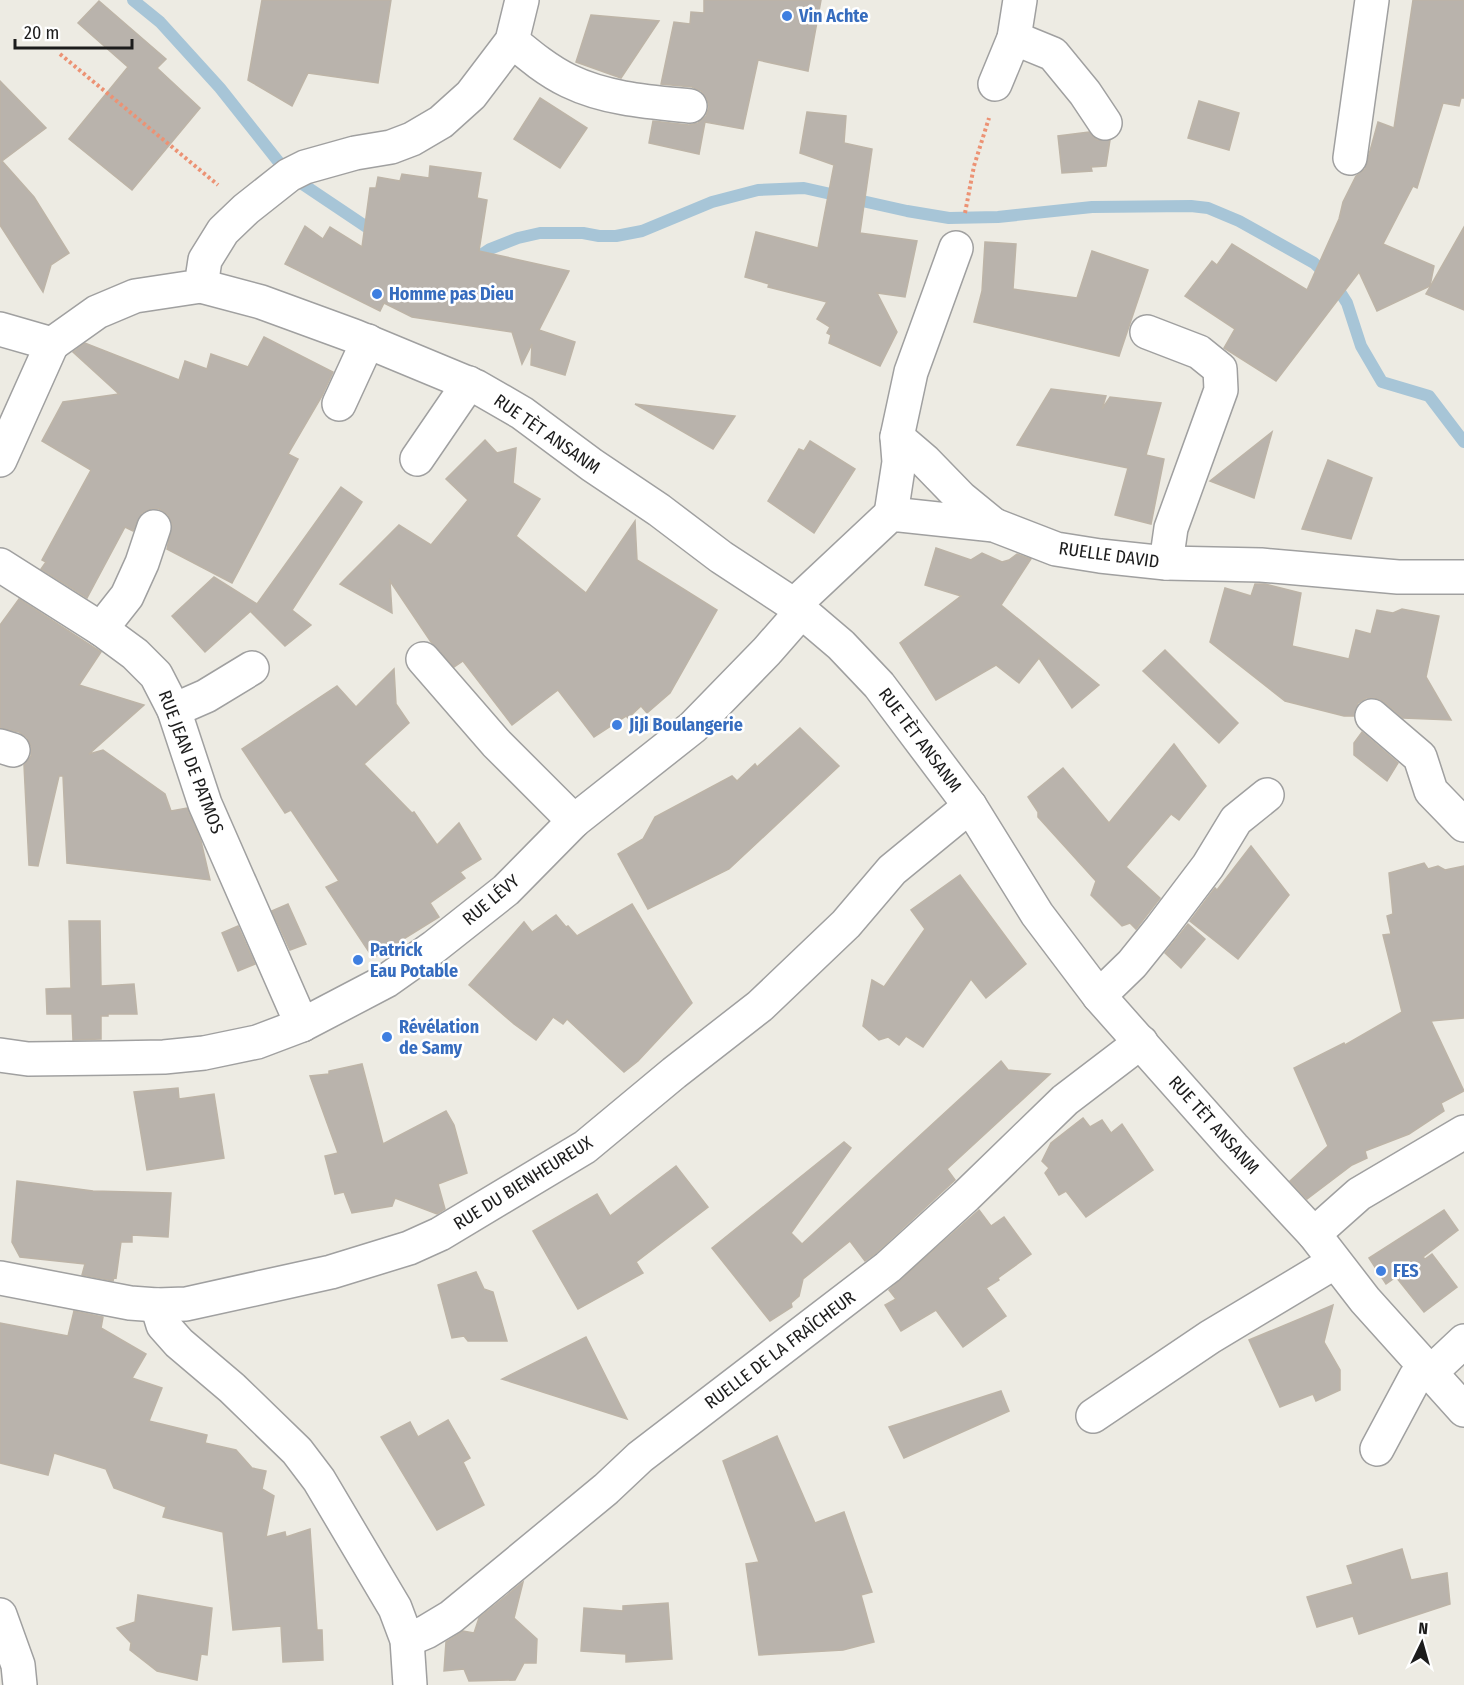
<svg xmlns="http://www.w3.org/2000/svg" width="1464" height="1685" font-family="'Fira Sans Condensed',sans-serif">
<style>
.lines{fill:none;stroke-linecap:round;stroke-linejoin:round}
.stream{stroke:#a7c5d7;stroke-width:12}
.building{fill:#b9b3ac;stroke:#bdb4a7;stroke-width:1.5}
.minor-casing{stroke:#a0a0a0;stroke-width:36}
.path{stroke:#ec9274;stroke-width:4;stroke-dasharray:3 3;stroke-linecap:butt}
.minor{stroke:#fff;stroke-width:33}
.shop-dot{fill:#3f7fe0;stroke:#fff;stroke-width:2}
.labels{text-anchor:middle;stroke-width:5;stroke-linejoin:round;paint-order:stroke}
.shop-label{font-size:18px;font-weight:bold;fill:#366cbe;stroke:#fff;text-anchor:start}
.street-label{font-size:18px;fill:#1c1c1c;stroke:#fff}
</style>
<rect width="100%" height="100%" fill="#edebe3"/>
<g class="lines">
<!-- stream -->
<g class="stream">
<path d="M133,0l27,22 60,66 69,87 88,59"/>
<path d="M472,261l18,-12 28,-11 22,-5h43l16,3h17l26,-5 70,-29 46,-12 46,-2 103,23 42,7 49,-1 94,-10 99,-1 17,2 31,13 75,42 19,18 14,22 14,43 21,36 47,14 35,46"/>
</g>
</g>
<!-- building -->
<g class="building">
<path d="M262,0h129l-13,83 -70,-10 -16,33 -44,-26z"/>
<path d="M704,0h117l-13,71 -50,-11 -15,69 -38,-7 -6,32 -50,-11 4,-22 36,4 9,-2 8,-7 3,-9 -2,-8 -6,-8 -9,-4 -31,-3 13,-62 16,2 1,-12 13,1z"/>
<path d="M1413,0h51v98h-3l-2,8 -16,-3 -26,85 -4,-2 -30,58 51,22 -4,20 -53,25 -18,-39 -83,109 -52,-33 11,-19 -50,-33 27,-35 5,4 15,-21 75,46 32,-71 4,-17 13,-26 9,-7 13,-47 16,6z"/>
<path d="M99,1l67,58 -9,9 43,40 -68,82 -63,-51 59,-72 -50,-44z"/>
<path d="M591,15l68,6 -38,57 -45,-16z"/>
<path d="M0,81l46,47 -44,33 32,36 35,56 -18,12 -8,27 -43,-67z"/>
<path d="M540,98l47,30 -27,40 -46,-29z"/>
<path d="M1199,101l40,12 -10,37 -41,-12z"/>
<path d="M807,112l39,4 -2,27 28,6 -12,84 57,8 -12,56 -28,-4 20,39 -17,34 -51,-23 2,-8 -4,-2 3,-6 -13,-8 10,-17 -59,-15 1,-3 -24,-7 11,-45 62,16 16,-83 -34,-12z"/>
<path d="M1089,132l8,8h13l-4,26 -15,1 1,4 -30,2 -4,-37z"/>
<path d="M430,166l51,7 -4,25 10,2 -8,51 90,20 -30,59 36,12 -10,33 -34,-10 1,-21 -10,20 -10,-32 -100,-15 -28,-14 -4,8 -95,-47 20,-38 18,13 7,-12 32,20 8,-59h6l2,-11 22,4 2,-7 27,4z"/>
<path d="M1464,227v83l-38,-16z"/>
<path d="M985,242l31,2 -3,45 64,9 15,-47 56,19 -29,86 -145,-34 8,-31z"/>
<path d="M264,337l69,35 -11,24 -34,58 10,5 -66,124 -65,-34 5,-25 -4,-9 -9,-6h-8l-9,4 -9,18 -8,-4 -38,71 -46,-29 5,-7 -4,-2 49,-90 -49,-29 21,-39 56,-8 -46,-42 12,-9 94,37 6,-19 22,8 4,-15 37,13z"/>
<path d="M1051,389l55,7 -4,13 8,-12 51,6 -15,52 18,4 -13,65 -36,-9 13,-47 -111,-23z"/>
<path d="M635,404l100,12 -22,33z"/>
<path d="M1272,432l-18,66 -44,-17z"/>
<path d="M485,440l12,13 19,-5 -3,35 27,16 -24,37 70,57 49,-72 2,39 80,50 -47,83 -23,20 -6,-7 -13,12 -2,-2 -32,21 -36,-47 -46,35 -49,-64 -9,6 -23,-25 -41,-61 2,32 -52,-29 59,-59 32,20 37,-45 -22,-21z"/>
<path d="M810,441l45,28 -41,64 -46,-32 31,-52 5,2z"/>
<path d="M1328,460l44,18 -21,61 -49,-10z"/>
<path d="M341,487l21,15 -70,108 19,15 -26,21 -34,-34 2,-3 -48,43 -33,-36 42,-39 43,27z"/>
<path d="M936,548l35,12 11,-7 20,9 7,-2 8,-6 14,5 -30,46 98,80 -27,23 -33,-50 -20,25 -23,-18 -60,35 -36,-57 61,-47 -36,-11z"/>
<path d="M1255,584h10l36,9 -9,53 57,13 7,-29 15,4 6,-24 16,3 9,-4 37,7 -13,61 25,43 -48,-2 -19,-16 -9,-4h-9l-8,5 -4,13h-10l-59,-15 -75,-59 15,-54 26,8z"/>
<path d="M19,599l82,53 -22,33 65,20 -55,49 14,-4 62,44 6,17 16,-3 14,33 9,39 -143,-17 -4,-87h-4l-21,90 -9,-1 -5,-100 7,-9v-10l-4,-8 -8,-6 -19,-4v-103z"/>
<path d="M1165,650l73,73 -19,20 -76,-72z"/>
<path d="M394,669l2,35 13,19 -45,41 48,49 2,-1 23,33 22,-22 22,36 -21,13 5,6 -35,25 9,14 -66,41 -47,-71 13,-6 -48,-71 -6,3 -43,-64 95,-63 19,21z"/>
<path d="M800,728l39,38 -110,103 -81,40 -30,-55 25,-15 12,-22 77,-41 5,5 18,-17 2,3z"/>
<path d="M1362,732l36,31 -11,18 -33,-26v-12z"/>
<path d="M1174,744l32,42 -27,34 -8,-6 -45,53 34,31 -24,31 -6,-6 -8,3 -31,-31 5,-14 -58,-64v-5l-10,-15 35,-29 46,55z"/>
<path d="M1251,846l38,49 -51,64 -48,-38 25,-33 2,2z"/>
<path d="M1424,863l4,6 10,-3 7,4 19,-4v152l-33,3 33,70 -23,12 3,8 -35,23 -44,17 2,7 -15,7 -45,34 -17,-18 38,-35 -34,-78 50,-25 1,2 57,-33 -19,-77 8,-1 -4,-18 6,-2 -4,-41z"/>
<path d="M960,875l66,89 -40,34 -15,-19 -48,68 -17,-11 -7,9 -11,-8 -9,3 -16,-14 9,-46 12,7 41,-58 -14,-19z"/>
<path d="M288,904l18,40 -16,6 -18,-39z"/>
<path d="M632,904l60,99 -54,58 -14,11 -57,-53 -4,5 -10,-7 -17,23 -22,-16 -45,-39 55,-63 8,10 24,-17 10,12 2,-1 9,10z"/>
<path d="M69,921h31l1,65 33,-2 3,30h-29v2h-7v23l-28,1 -1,-26h-25l-1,-25 25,-1z"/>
<path d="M1188,924l17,15 -24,29 -16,-15z"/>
<path d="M238,926l17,38 -17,7 -16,-38z"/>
<path d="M1001,1061l7,9 42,4 -103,95 8,11 -79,73 -11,8 -15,-20 -47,38 -4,17 -8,7 1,4 -22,14 -58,-73 132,-106 7,6 -60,85 11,11z"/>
<path d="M362,1064l21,80 63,-33 8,14 13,48 -29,11 7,25 -8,5 -42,-16 -3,8 -40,7 -8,-21 -9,2 -10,-38 13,-3 -28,-77 19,-2v-3z"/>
<path d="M178,1088l1,11 35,-5 10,64 -77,12 -13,-78z"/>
<path d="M1083,1118l7,9 12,-7 9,13 11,-9 31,46 -67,47 -20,-26 -7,4 -14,-22 4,-5 -7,-7 9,-18z"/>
<path d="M676,1166l32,41 -72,55 7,11 -65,36 -45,-78 64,-37 13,22z"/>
<path d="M17,1181l76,10 78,2 -3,44 -36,-2v7h-11l-5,36 -2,-1 -1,4 -31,-6 3,-11 -65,-7 -8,-15z"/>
<path d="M979,1210l12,16 13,-9 27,37 -33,24 1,2 -13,8 20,28 -43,31 -27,-37 -35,21 -16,-26 11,-6 -7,-9z"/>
<path d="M1444,1210l14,20 -35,27 2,2 7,-5 25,33 -33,25 -28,-35 -10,7 -17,-26z"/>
<path d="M476,1272l8,17 9,3 14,49h-39l-4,-5 -12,2 -14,-53z"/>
<path d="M1333,1305l-9,37 16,28v20l-24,11 -3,-7 -33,13 -31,-67z"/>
<path d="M74,1311l29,6 -2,11 45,26 -14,24 30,10 -13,33 58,14 -2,8 31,7 16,18 14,3 -4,18 12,7 -8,41 19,-5 1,5 24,-8 7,101h5l1,30 -40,2 -2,-36 -48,4 -10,-98 -60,-15 3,-10 -52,-19 -8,-19 -52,-16 -6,22 -48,-12v-140l68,13z"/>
<path d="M586,1337l41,82 -125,-40z"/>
<path d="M1001,1391l8,20 -105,47 -15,-31z"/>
<path d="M448,1420l22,38 -7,4 21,43 -47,25 -56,-93 29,-15 8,15z"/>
<path d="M777,1436l38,87 29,-11 28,80 -11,3 13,47 -31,8 -84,5 -13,-91 13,-2 -36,-101z"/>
<path d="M1402,1549l9,31 36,-7 3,31 -91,30 -6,-18 -36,11 -10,-30 46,-13 -6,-18z"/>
<path d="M523,1582l-9,36 23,21 -1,24h-12l-9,17 -46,1 -5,-12 -20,2 2,-29 17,-11 11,2 5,-15z"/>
<path d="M138,1595l74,13 -5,47 -6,-1 -4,26 -40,-9 -27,-21 1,-7 -14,-15 18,-6z"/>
<path d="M668,1603l4,56 -46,3v-8l-45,-3 3,-43 39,3v-5z"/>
</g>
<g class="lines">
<!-- minor casing -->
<g class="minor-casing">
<g id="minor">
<path d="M1014,38l39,16 32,39 20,30"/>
<path d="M512,41c18,15 36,30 57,40 37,18 81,21 121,25"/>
<path d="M995,84l19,-46 6,-38"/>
<path d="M1350,158l22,-158"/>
<path d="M201,286l60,16 93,34 123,51 45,26 70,52 67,45 62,47 73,48 47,40 38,40 91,121 67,108 62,82 134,151 81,87 51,66 99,110"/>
<path d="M0,329l52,15 45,-32 38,-16 66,-10 4,-26 18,-29 23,-22 43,-34 16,-8 50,-14 36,-6 21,-8 29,-17 30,-27 41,-54 10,-41"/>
<path d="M1147,332l52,20 21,17 1,21 -50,138 -5,35"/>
<path d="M339,404l29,-63"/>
<path d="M897,437l28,24 36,37 33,27"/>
<path d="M417,459l52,-76"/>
<path d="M0,460l52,-116"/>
<path d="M891,514l8,-52 -2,-25 14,-65 45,-124"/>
<path d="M0,565l101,64 34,25 21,21 18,35 31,94 97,221"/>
<path d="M794,605l97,-91 103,11 62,24 44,7 66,7 95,2 137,12h66"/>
<path d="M101,629l26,-33 15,-33 12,-36"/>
<path d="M423,659l73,84 78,78"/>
<path d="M174,710l32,-14 46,-28"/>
<path d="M1372,716l48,41 11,34 33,34"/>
<path d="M0,746l13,4"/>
<path d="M1099,996l33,-32 29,-36 47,-62 28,-46 31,-25"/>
<path d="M0,1055l28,4 83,-1 53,-1 40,-4 53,-11 45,-17 84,-44 48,-34 72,-57 68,-69 119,-94 74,-76 35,-40"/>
<path d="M1314,1234l45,-40 105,-62"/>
<path d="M0,1278l130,25 27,2 29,-1 145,-32 78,-24 31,-14 145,-87 89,-74 86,-67 86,-82 46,-54 78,-64"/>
<path d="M157,1305l6,20 16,18 53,45 65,63 22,29 76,128 12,32 3,45"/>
<path d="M1431,1372l33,-31"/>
<path d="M1093,1416l117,-79 125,-75"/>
<path d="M1377,1449l38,-71 11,-11"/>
<path d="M0,1615l18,50 2,20"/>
<path d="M407,1640l19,-8 25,-15 155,-128 34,-32 248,-190 78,-71 99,-96 76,-58"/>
</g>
</g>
<!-- path -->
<g class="path">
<path d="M60,54l158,131"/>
<path d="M965,213l9,-47 15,-48"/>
</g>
<!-- minor -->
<use href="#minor" class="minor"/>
</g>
<!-- markers -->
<g class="shop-dot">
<circle cx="787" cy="16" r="6"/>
<circle cx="377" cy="294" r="6"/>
<circle cx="617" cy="725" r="6"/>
<circle cx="358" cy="960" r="6"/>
<circle cx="387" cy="1037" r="6"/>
<circle cx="1381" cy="1271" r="6"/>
</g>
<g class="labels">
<!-- shop labels -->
<g class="shop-label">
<text x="799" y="22">Vin Achte</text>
<text x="389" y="300">Homme pas Dieu</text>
<text x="629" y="731">JiJi Boulangerie</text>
<text x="370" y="956">Patrick<tspan x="370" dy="21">Eau Potable</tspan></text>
<text x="399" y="1033">Révélation<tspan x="399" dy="21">de Samy</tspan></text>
<text x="1393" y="1277">FES</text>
</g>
<!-- street labels -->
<g class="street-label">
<text transform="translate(547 434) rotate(35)" y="6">RUE TÈT ANSANM</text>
<text transform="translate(1109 555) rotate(8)" y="6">RUELLE DAVID</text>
<text transform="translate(920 740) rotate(53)" y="6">RUE TÈT ANSANM</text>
<text transform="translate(191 762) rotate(69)" y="6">RUE JEAN DE PATMOS</text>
<text transform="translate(491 900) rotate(-40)" y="6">RUE LÉVY</text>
<text transform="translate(1214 1125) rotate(48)" y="6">RUE TÈT ANSANM</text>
<text transform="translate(523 1183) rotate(-32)" y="6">RUE DU BIENHEUREUX</text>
<text transform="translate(780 1350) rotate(-37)" y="6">RUELLE DE LA FRAÎCHEUR</text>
</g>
</g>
<!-- north arrow -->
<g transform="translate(1422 1643) rotate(5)" stroke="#ffffff" stroke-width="4.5" paint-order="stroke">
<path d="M0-4.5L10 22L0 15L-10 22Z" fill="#1c1c1c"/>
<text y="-9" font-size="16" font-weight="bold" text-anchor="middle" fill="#1c1c1c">N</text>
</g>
<!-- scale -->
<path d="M15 39v9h117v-9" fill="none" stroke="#1c1c1c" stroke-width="3"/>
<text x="24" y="39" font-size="18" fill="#1c1c1c" stroke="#ffffff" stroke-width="4.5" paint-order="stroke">20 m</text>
</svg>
